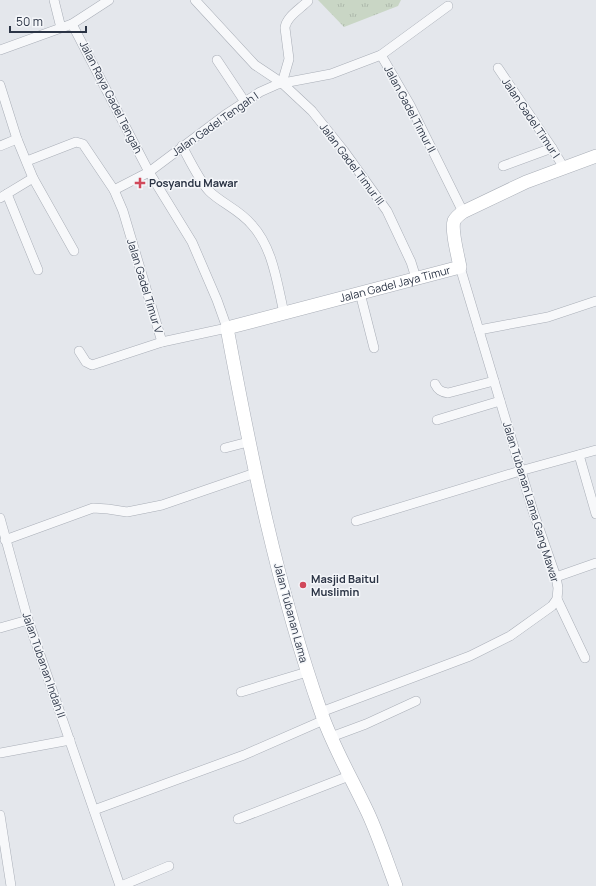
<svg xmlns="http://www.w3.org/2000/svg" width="596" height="886" font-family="Manrope,sans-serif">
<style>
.grass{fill:url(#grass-tufts)}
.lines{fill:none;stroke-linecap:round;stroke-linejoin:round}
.street-casing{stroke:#a9aeb7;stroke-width:10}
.secondary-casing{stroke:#a9aeb7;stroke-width:14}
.street{stroke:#f7f8fa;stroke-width:9}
.secondary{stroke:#fff;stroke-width:13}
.poi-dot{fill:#d1495b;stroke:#f4f6f9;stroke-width:1.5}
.labels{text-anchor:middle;stroke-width:3;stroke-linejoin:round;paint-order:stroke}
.street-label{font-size:11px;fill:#2b3445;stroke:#f4f6f9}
.poi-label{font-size:11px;font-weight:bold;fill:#2b3445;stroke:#f4f6f9;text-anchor:start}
</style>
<defs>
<pattern id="grass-tufts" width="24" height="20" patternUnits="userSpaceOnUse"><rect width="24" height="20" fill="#c9d6c5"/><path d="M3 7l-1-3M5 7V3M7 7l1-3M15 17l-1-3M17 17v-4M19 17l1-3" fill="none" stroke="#adb8ab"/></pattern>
</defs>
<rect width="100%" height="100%" fill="#e4e7ec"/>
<!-- grass -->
<path class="grass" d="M318,0h83l-3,6 -54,21z"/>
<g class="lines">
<!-- street casing -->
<g class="street-casing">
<g id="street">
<path d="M54,0l7,28"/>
<path d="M195,0l60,65 27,18 30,28 32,40 43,60 24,51 5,16"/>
<path d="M72,24l77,148 43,70 25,58 10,28 -65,14 -70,23 -6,-3 -7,-11"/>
<path d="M0,50l72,-26 37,-24"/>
<path d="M381,55l29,50 53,107"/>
<path d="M217,60l28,42"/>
<path d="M498,68l54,80 12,20"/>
<path d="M282,83l7,-24 -4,-31c1,-11 15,-19 23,-27"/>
<path d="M0,85l17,54 16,39 41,73"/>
<path d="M0,146l17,-7"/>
<path d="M182,146c7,13 17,34 27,45 12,12 31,19 43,34 21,23 25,58 32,88"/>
<path d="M27,161l49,-19 7,2 31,46 9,21 39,131"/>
<path d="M503,166l49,-18"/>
<path d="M114,190l35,-18 76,-57 35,-23 18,-8 53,-10 50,-19 67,-49"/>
<path d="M7,194l31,76"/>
<path d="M0,198l33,-20"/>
<path d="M360,293l14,55"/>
<path d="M479,330l69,-13 48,-16"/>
<path d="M435,384c3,6 6,8 13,9l46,-12"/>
<path d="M437,420l63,-19"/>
<path d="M225,448l23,-6"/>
<path d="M579,455l17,59"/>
<path d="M0,518l28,102 92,266"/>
<path d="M356,521l164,-50 76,-21"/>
<path d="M5,540l88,-32 15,1 19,3 35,-7 93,-32"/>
<path d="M556,577l40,-14"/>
<path d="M557,599l28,59"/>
<path d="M0,628l28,-8"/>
<path d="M241,692l66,-20"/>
<path d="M321,712l149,-56 40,-20 42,-30 5,-7 1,-11 -2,-11 -23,-66 -73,-244"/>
<path d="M331,737l35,-13 50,-23"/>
<path d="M0,753l70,-13"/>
<path d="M94,810l150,-55 80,-35"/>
<path d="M0,815l11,71"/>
<path d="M238,819l111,-43"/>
<path d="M121,886l48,-20"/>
</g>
</g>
<!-- secondary casing -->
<g class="secondary-casing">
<g id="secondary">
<path id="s1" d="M396,886c-9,-24 -17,-49 -28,-73 -16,-34 -35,-66 -47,-101 -44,-125 -70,-255 -94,-384l233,-61c-2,-11 -9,-37 -6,-46 2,-4 6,-7 9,-9l63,-30 70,-26"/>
</g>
</g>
<!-- street -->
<use href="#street" class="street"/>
<!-- secondary -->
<use href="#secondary" class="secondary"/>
</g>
<!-- markers -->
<g class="poi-dot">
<path d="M138 177h4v4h4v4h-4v4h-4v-4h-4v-4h4z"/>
<circle cx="303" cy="585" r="4"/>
</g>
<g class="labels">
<!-- street labels -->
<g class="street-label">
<text transform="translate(111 97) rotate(63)" y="4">Jalan Raya Gadel Tengah</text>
<text transform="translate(410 109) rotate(62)" y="4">Jalan Gadel Timur II</text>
<text transform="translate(531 118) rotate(56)" y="4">Jalan Gadel Timur I</text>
<text transform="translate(215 124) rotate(-35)" y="4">Jalan Gadel Tengah I</text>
<text transform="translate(352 164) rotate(53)" y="4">Jalan Gadel Timur III</text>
<text dy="4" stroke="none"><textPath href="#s1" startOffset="759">Jalan Gadel Jaya Timur</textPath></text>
<text transform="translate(145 286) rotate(73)" y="4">Jalan Gadel Timur V</text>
<text transform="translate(531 502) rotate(73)" y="4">Jalan Tubanan Lama Gang Mawar</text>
<text transform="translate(291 613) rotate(75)" y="4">Jalan Tubanan Lama</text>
<text transform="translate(44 665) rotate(71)" y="4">Jalan Tubanan Indah II</text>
</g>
<!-- poi labels -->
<g class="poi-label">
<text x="149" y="187">Posyandu Mawar</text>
<text x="311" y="583">Masjid Baitul<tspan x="311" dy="13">Muslimin</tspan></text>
</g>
</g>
<!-- scale -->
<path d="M10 26v6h76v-6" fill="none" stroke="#2b3445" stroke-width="2"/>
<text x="16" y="26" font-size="12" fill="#2b3445" stroke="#f4f6f9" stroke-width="3" paint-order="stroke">50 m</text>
</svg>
